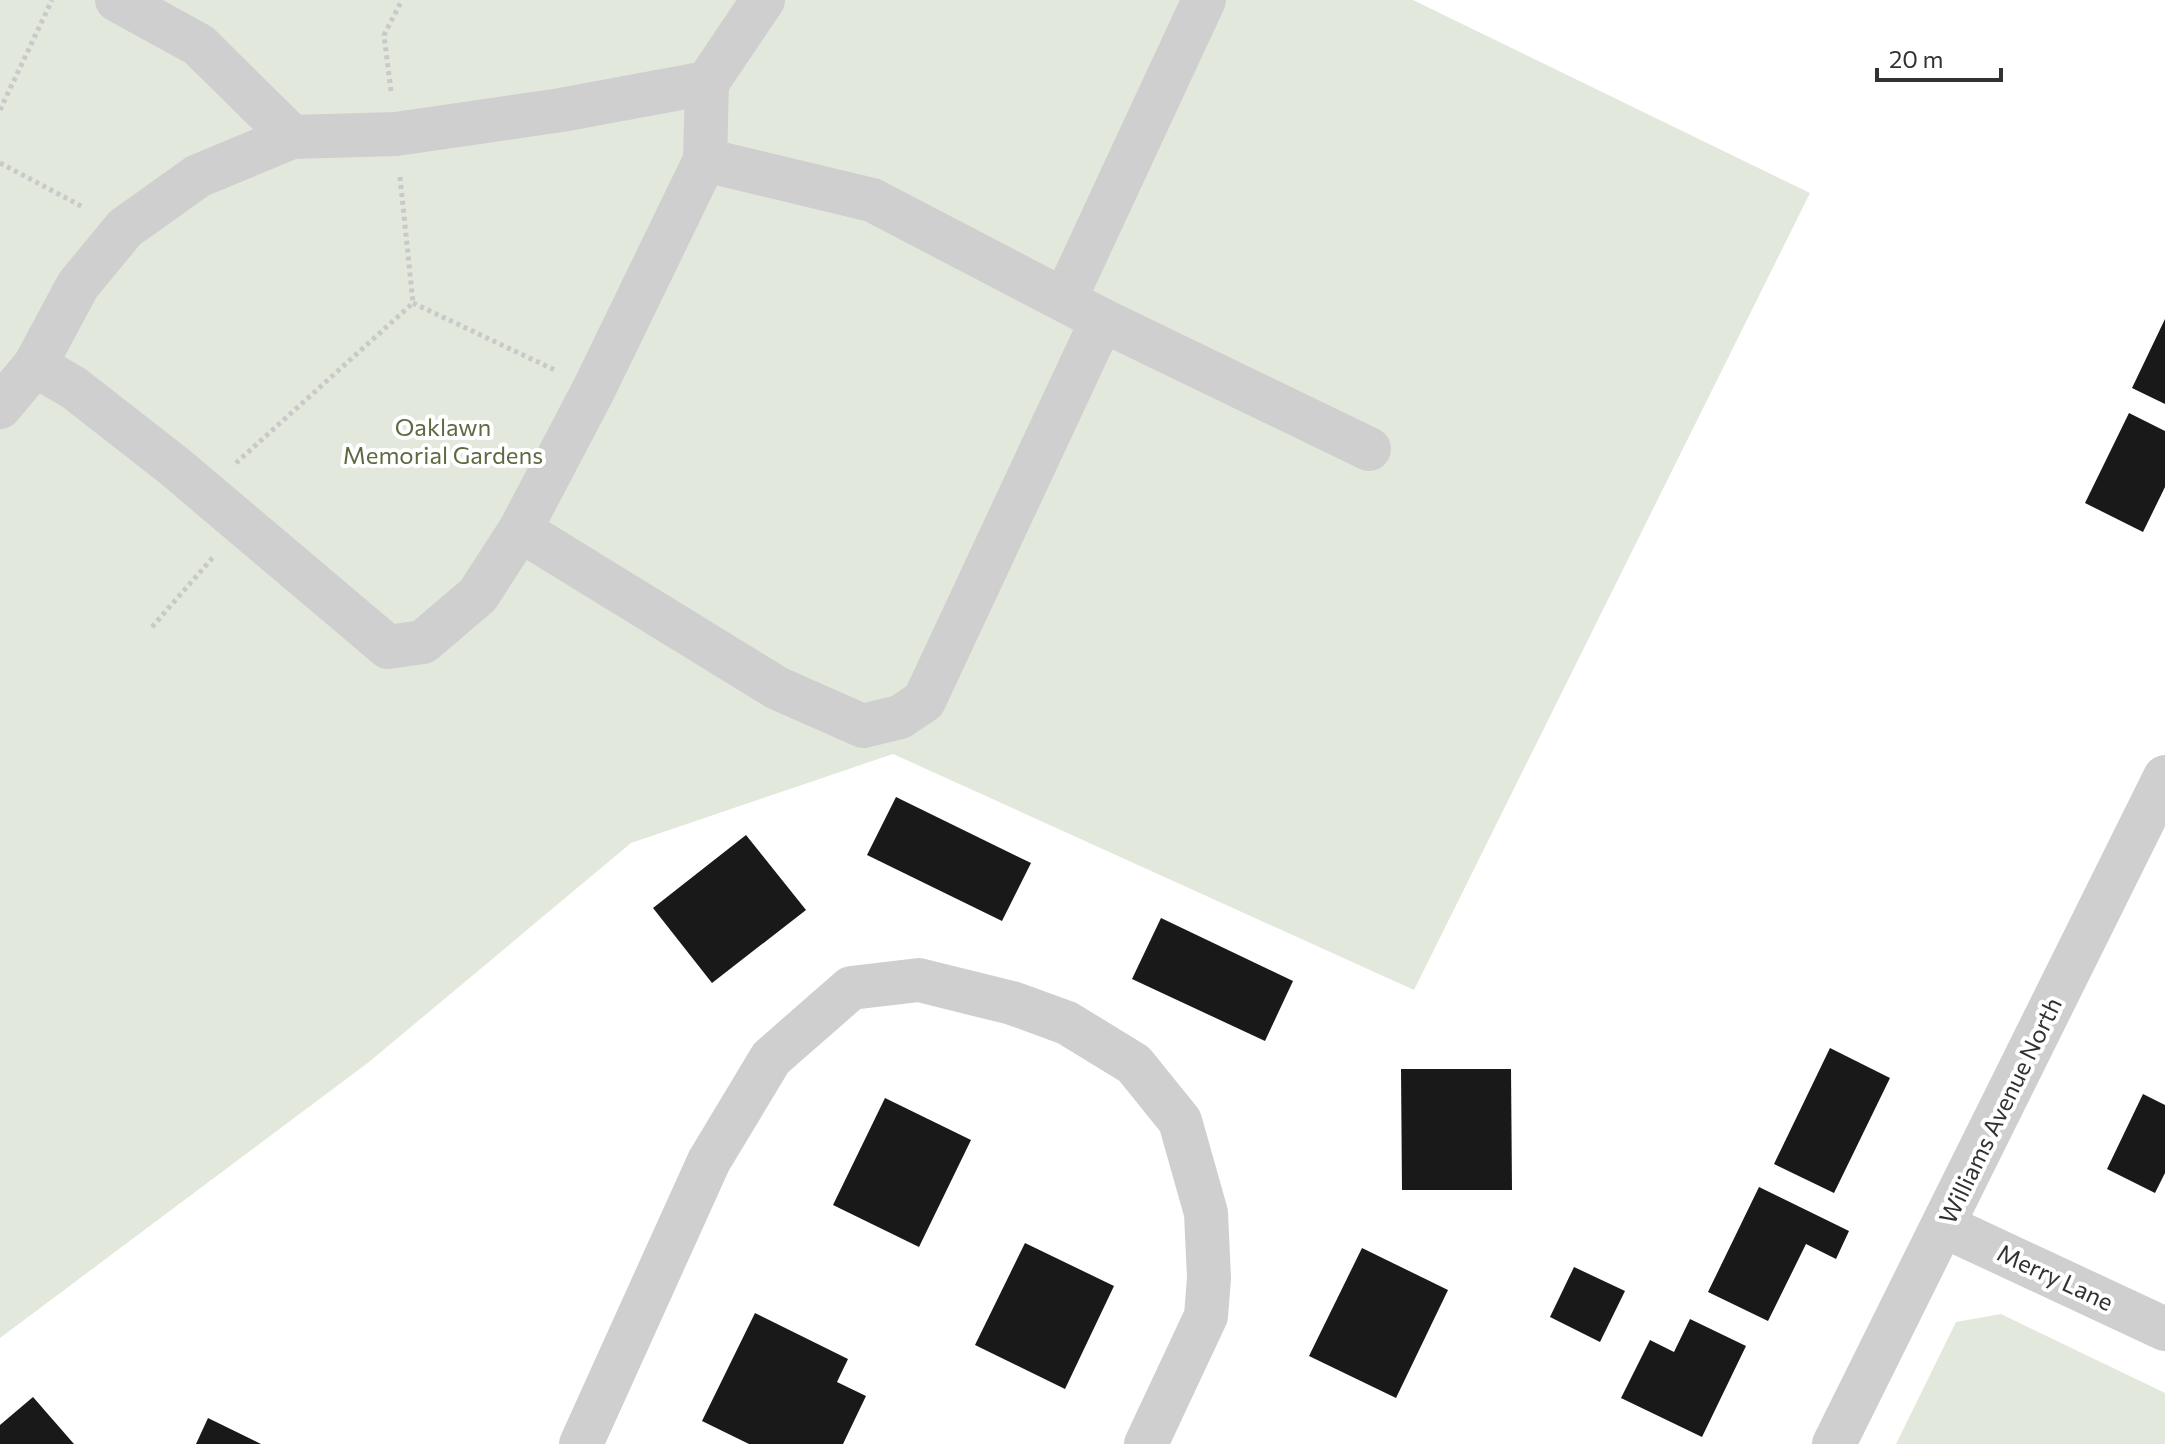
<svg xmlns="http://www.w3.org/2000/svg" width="2165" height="1444" font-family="Commissioner,sans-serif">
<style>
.green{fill:#e3e8dc}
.building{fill:#191919}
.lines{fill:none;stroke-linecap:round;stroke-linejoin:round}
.path{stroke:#c9c9c9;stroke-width:5;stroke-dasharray:4 4;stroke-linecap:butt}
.minor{stroke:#cfcfcf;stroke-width:44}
.labels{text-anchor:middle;stroke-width:8;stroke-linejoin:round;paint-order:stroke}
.park-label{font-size:24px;fill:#5b6a43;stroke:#fff}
.street-label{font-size:24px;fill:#323232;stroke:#fff}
</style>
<rect width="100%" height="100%" fill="#fff"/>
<!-- green -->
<g class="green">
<path d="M0,0h1413l397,193 -396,797 -521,-236 -262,89 -262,219 -369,276z"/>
<path d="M2001,1314l164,79v51h-269l60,-122z"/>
</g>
<!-- building -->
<g class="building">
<path d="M2165,319v85l-33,-16z"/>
<path d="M2129,413l36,18v56l-22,45 -58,-29z"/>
<path d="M896,797l135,66 -29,58 -135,-66z"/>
<path d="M746,835l60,75 -94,73 -59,-75z"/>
<path d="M1161,918l132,63 -28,60 -133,-62z"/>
<path d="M1830,1048l60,30 -56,115 -60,-29z"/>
<path d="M1401,1069h110l1,121h-110z"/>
<path d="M2143,1094l22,11v68l-10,20 -48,-24z"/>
<path d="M885,1098l86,42 -52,107 -86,-42z"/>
<path d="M1759,1187l90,44 -13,28 -30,-15 -38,77 -60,-29z"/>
<path d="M1025,1243l89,43 -49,103 -90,-44z"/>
<path d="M1362,1248l86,42 -52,108 -87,-42z"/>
<path d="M1574,1267l51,24 -25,51 -50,-25z"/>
<path d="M755,1313l93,46 -11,23 29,14 -23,48h-94l-47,-23z"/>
<path d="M1690,1319l56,27 -44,91 -81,-39 29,-58 24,12z"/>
<path d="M33,1397l41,47h-74v-19z"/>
<path d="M208,1418l53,26h-65z"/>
</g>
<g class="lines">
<!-- path -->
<g class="path">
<path d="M391,91l-7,-56 18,-35"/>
<path d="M0,110l52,-110"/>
<path d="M0,163l85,45"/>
<path d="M400,177l13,126"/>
<path d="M413,303l144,68"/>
<path d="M236,463l177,-160"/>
<path d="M152,627l63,-72"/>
</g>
<!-- minor -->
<g class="minor">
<path d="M117,0l82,45 93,92"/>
<path d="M705,160l167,40 230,120 267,129"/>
<path d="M1065,299l139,-299"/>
<path d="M35,365l39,23 100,78 214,181 35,-5 55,-47 42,-65 74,-141 111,-229 2,-77"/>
<path d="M0,407l35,-42 43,-80 47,-57 73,-52 94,-39 104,-3 165,-24 146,-27 56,-83"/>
<path d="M520,530l257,158 86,38 37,-9 24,-16 178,-381"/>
<path d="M1944,1226l221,103"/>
<path d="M581,1444l128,-283 62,-103 80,-70 68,-8 93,23 55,20 67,41 46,57 26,92 3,65 -3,38 -60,128"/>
<path d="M1834,1444l331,-667"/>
</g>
</g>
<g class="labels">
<!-- park labels -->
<g class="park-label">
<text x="443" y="436">Oaklawn<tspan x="443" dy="28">Memorial Gardens</tspan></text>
</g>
<!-- street labels -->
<g class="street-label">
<text transform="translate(2001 1111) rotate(-64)" y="8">Williams Avenue North</text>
<text transform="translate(2055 1278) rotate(25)" y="8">Merry Lane</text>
</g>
</g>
<!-- scale -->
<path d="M1877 68v12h124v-12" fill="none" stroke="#323232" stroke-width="4"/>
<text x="1889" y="68" font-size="24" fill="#323232" stroke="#ffffff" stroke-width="6" paint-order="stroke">20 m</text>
</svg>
